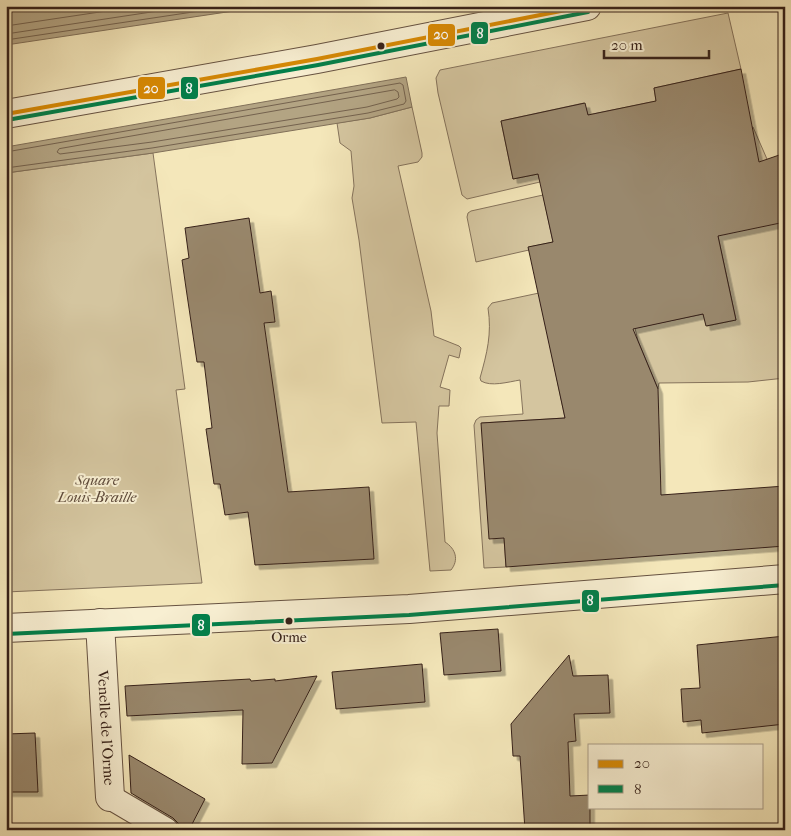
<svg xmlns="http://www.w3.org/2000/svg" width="791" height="836" font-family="'IM FELL French Canon',serif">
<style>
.green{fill:#d4c59f;stroke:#85735c}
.water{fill:#b3a483;stroke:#817059}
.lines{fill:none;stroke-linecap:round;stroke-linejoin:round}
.shore{stroke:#74624e;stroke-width:1}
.building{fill:#99886d;stroke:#362119;filter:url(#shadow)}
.pedestrian-casing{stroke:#665241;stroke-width:26}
.minor-casing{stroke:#665241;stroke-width:30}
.tertiary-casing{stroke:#665241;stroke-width:30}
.pedestrian{stroke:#f8efd2;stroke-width:24}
.minor{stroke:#f8efd2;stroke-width:28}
.tertiary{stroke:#f8efd2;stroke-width:28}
.bus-1-casing{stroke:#f8efd2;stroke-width:8}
.bus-2-casing{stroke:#f8efd2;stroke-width:8}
.bus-1{stroke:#d88a04;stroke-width:4}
.bus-2{stroke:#00804b;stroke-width:4}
.bus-dot{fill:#362119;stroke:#f8efd2;stroke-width:2}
.labels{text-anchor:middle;stroke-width:4;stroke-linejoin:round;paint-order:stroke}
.bus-label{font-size:14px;fill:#362119;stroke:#f8efd2}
.park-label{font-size:15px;font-style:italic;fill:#5e4a3a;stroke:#f8efd2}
.street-label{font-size:15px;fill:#362119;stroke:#f8efd2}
.line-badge{stroke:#f8efd2;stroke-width:2}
.badge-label{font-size:14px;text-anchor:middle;font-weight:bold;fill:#fff}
</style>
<defs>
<filter id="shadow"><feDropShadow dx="4.5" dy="4.5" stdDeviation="0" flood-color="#0004"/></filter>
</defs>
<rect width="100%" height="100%" fill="#f4e7ba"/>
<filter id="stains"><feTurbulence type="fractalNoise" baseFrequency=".004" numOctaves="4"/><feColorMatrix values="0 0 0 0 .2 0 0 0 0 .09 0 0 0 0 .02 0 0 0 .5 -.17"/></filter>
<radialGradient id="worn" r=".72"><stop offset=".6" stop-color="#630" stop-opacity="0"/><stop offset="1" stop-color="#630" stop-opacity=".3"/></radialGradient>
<!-- green -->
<g class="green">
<path d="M728,13l13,56 -87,19 2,13 -68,14 -4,-12 -83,18 12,58 25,-5 2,8 -73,17 -5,-4 -24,-102 -2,-15 4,-8z"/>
<path d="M412,107l10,46v4l-4,5 -20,4 33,145 3,25 25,10 2,2 -2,10 -10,-3 -9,32 10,3 -1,16h-10l-2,27 8,109c11,7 14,18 6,28l-21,1 -14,-149 -34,1 -23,-183 -7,-42 2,-12 -3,-35 -11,-8 -3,-20 33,-5z"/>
<path d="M753,127l17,39 15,42v170l-37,4 -89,1 -1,6 -20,-48 -3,-13 68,-14 4,12 29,-6 -18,-84 10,-104z"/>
<path d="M153,153l32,236 -9,1 26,193 -196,9v-419z"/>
<path d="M543,195l10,47 -24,5v3l-53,12 -9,-45 1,-4 3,-2z"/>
<path d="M539,293l26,125 -83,5 22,115 2,29 -22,1 -10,-143 2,-5 4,-3 43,-3 -3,-34c-12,2 -29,7 -39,1l-1,-3c7,-25 12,-44 8,-70l4,-5z"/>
</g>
<!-- water -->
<g class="water">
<path d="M6,6h261l-261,39z"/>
<path d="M406,77l6,30 -42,11 -217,35 -147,20v-26z"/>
</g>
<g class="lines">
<!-- shore -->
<g class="shore">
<path d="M6,26l134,-20"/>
<path d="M6,34l185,-28"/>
<path d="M6,40l227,-34"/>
<path d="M395,90l3,2 1,5 -2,2 -30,8 -215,35 -92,12 -3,-2 2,-3z"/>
<path d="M6,152l394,-69 3,2 3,16 -2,3 -36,9 -216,35 -146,20"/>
</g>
</g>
<!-- building -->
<g class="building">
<path d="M741,69l18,93 26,-9v69l-67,14 18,84 -30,6 -3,-12 -70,15 25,60 3,106 124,-9v60l-279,21 -2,-29 -15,1 -8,-116 84,-5 -37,-171 25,-5 -15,-68 -25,5 -12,-58 84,-18 3,12 68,-14 -2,-13z"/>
<path d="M249,218l11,75 11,-2 4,31 -11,1 24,169 81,-5 5,72 -119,6 -7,-53 -23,3 -5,-31h-6l-8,-55 6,-1 -8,-66h-7l-11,-74 -4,-28 7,-2 -4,-30z"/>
<path d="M498,629l3,42 -57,4 -4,-42z"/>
<path d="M785,636v88l-83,9 -1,-13 -18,2 -2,-33 19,-1 -3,-43z"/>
<path d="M569,655l4,21 35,-1 2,38 -36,1 2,27 -8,1 2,54 20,-1v35h-65l-5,-74h-7l-2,-32z"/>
<path d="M422,664l3,38 -89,7 -4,-37z"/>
<path d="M317,676l-45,87 -30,1 1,-54 -116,6 -2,-30 125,-7 1,2 24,-2v2z"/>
<path d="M35,733l3,59h-32v-58z"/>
<path d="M129,755l76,44 -16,31h-7l-3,-2 -1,-5 -5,-5 -42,-25z"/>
</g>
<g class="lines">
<!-- pedestrian casing -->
<g class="pedestrian-casing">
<path id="pedestrian" d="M110,797l56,33"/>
</g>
<!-- minor casing -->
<g class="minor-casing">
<g id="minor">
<path id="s1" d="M100,623l10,174"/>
<path d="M6,628l403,-19 376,-30"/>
</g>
</g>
<!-- tertiary casing -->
<g class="tertiary-casing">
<path id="tertiary" d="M6,114l311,-55 270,-53"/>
</g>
<!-- pedestrian -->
<use href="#pedestrian" class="pedestrian"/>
<!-- minor -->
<use href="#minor" class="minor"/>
<!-- tertiary -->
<use href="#tertiary" class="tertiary"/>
<!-- bus-1 casing -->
<g class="bus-1-casing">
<path id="bus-1" d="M6,114l311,-55 269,-53"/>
</g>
<!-- bus-2 casing -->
<g class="bus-2-casing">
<g id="bus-2">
<path d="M7,120l311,-55 270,-53"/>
<path d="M6,634l403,-19 376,-30"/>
</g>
</g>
<!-- bus-1 -->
<use href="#bus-1" class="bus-1"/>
<!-- bus-2 -->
<use href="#bus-2" class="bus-2"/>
</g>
<!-- markers -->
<g class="bus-dot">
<circle cx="381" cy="46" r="4.5"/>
<circle cx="289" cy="621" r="4.5"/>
</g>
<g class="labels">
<!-- bus labels -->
<g class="bus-label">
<text x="289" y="642">Orme</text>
</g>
<!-- park labels -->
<g class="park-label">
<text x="97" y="485">Square<tspan x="97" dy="17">Louis-Braille</tspan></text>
</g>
<!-- street labels -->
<g class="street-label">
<text dy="5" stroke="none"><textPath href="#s1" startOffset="105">Venelle de l'Orme</textPath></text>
</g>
</g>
<g class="line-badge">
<rect x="470" y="21" width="19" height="24" rx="5" fill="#00804b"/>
<rect x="427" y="23" width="29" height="24" rx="5" fill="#d88a04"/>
<rect x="180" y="76" width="19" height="24" rx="5" fill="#00804b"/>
<rect x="137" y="76" width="29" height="24" rx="5" fill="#d88a04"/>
<rect x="581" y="589" width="19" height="24" rx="5" fill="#00804b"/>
<rect x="191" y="613" width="20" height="24" rx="5" fill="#00804b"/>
</g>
<g class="badge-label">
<text x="480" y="38">8</text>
<text x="441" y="39">20</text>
<text x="189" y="93">8</text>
<text x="151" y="93">20</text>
<text x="590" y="605">8</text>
<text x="201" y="630">8</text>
</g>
<!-- margin -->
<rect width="791" height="836" fill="none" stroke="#f4e7ba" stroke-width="25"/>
<rect x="8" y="8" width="776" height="821" fill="none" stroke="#362119" stroke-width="2.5"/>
<rect x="12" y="12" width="766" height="811" fill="none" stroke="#362119"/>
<!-- legend -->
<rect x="588" y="744" width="175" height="65" fill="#f8efd2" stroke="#aa9d88"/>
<rect x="598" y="760" width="25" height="8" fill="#d88a04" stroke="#aa9d88"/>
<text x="634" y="768" font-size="15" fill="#362119">20</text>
<rect x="598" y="785" width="25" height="8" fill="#00804b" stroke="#aa9d88"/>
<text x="634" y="794" font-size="15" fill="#362119">8</text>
<!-- scale -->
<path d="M604 50v8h105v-8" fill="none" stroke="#362119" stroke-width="2.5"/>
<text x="611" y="50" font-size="15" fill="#362119" stroke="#f8efd2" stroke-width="4" paint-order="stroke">20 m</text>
<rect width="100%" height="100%" filter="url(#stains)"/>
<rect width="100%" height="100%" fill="url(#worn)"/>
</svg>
